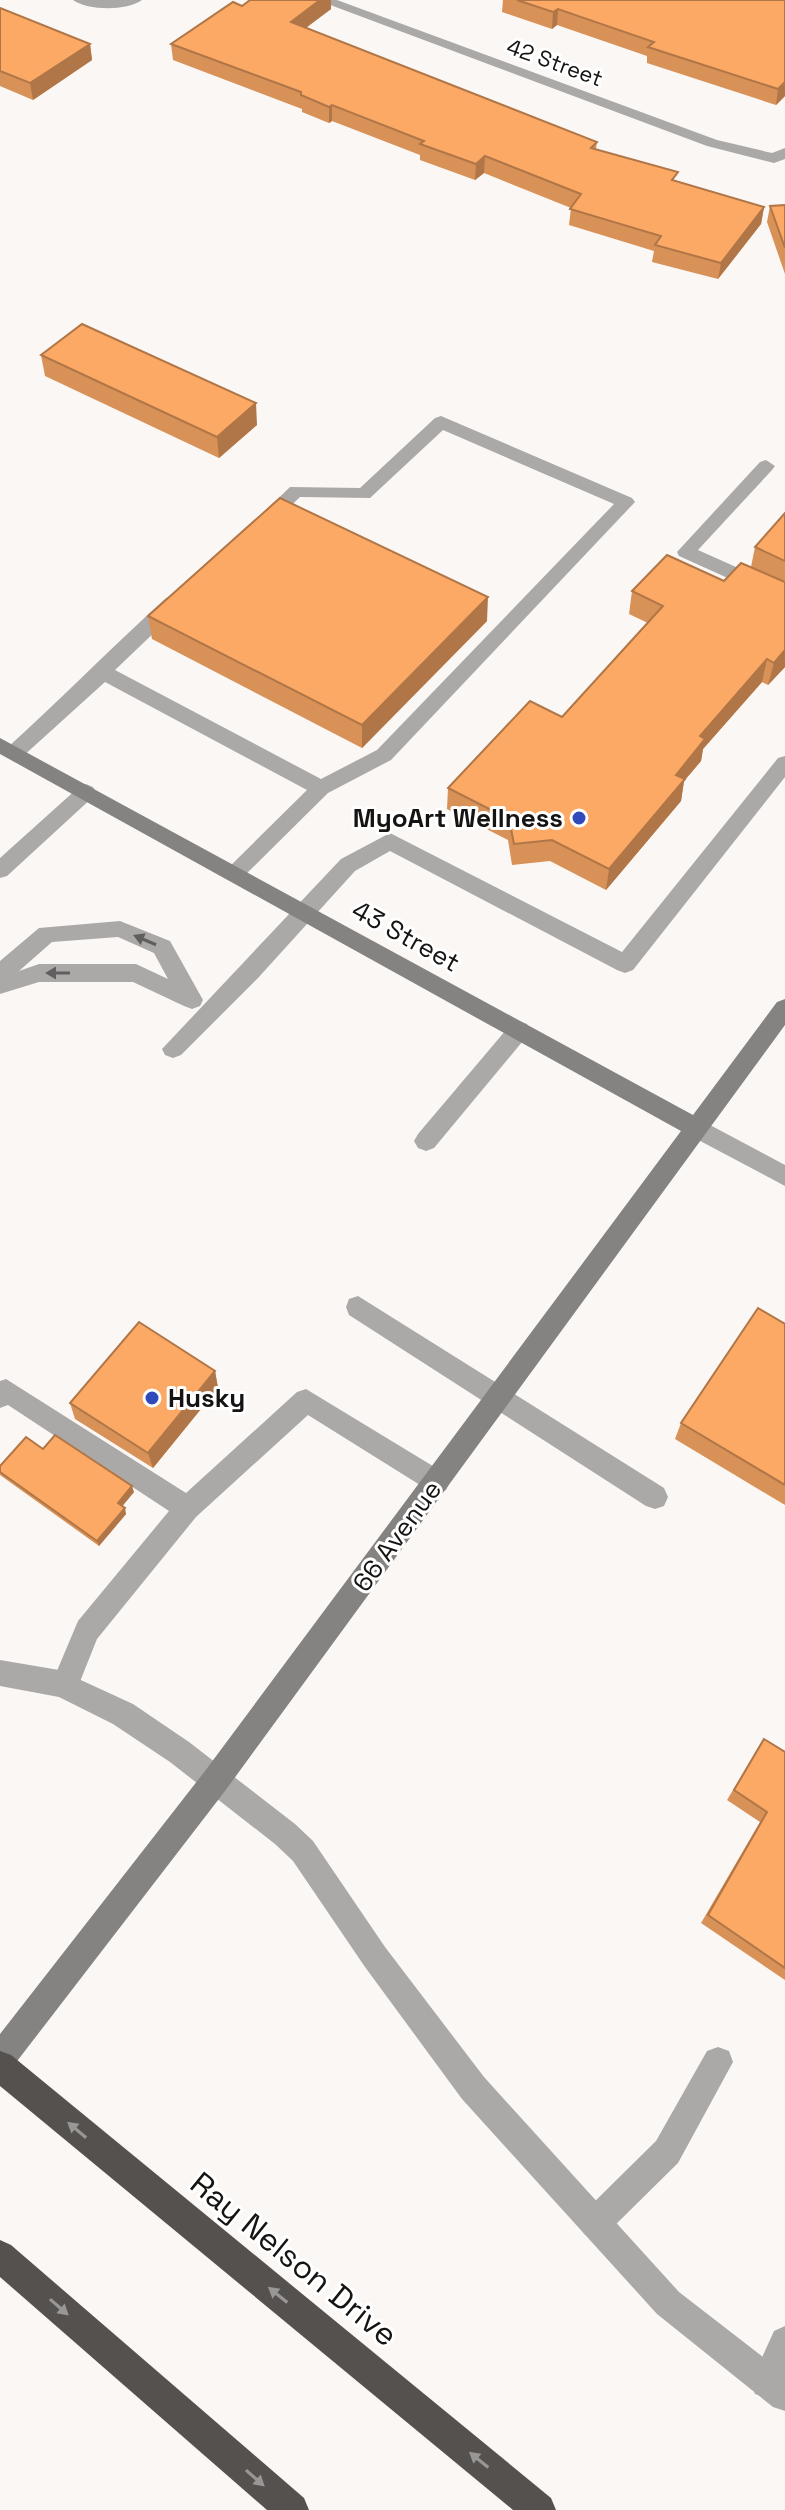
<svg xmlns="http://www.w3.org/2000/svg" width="785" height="2510" font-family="'Space Grotesk',sans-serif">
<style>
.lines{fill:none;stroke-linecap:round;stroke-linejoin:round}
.lane{fill:#aba9a8;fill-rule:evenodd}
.street{fill:#aba9a8;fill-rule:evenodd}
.secondary{fill:#858381;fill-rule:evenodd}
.highway{fill:#54514f;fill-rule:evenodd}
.wall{fill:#d89157}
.shaded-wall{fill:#b07647}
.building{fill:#fba965;stroke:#b07647;stroke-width:2}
.oneway{fill:#605e5e}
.oneway2{fill:#989795}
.poi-dot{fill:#3249bb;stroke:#fff;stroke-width:3}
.labels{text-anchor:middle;stroke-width:6;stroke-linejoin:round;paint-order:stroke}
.far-street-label{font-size:22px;fill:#151413;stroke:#fff}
.poi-label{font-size:26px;font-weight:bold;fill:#151413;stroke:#fff;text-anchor:end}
.street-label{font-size:26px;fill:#151413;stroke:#fff}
.near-street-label{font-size:32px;fill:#151413;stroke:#fff}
</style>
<rect width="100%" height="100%" fill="#fbf7f5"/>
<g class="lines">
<!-- lane -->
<g class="lane">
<path d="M441,416l191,82 3,4 -244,258 -63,33 -87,86h-14l-4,-6 84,-83 -202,-108 -84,76h-14l-3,-5 3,-5c54,-49 105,-101 159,-150l7,-2 10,7 -3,5 -65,62 206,109 56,-29 237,-246 -171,-74 -73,68 -70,-1 -30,29 -7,2 -9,-6 36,-35 70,1 75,-70z"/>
<path d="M766,460l9,6 -3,4 -74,80 87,39v15l-106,-48 -2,-4 83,-90z"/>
<path d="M785,756v21l-152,193 -8,3 -8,-3 -227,-119 -35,20 -97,107 -77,77 -8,3 -8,-3 -3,-6 179,-190 49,-26 232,119 156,-194z"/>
<path d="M86,784l7,3 3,5 -3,5 -86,79 -7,2v-20l79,-71z"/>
<path d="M120,921l50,20 33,59 -3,6 -8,3 -8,-3 -51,-24h-94l-39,12v-33l39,-33zM118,937l36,16 14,26 -32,-15h-97l-20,7 33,-29z"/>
<path d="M519,1021l8,3 3,6 -3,6 -93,112 -8,3 -8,-3 -4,-7 4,-7 93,-110z"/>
<path d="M358,1296l306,192 4,9 -4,9 -9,3 -9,-3 -297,-191 -3,-8 3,-8z"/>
<path d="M6,1379l180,114 111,-101 9,-3 140,85 4,8 -4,8 -9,4 -9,-4 -120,-75 -112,102 -99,122 -22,55 -10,4 -10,-4 -4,-9 27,-64 91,-110 -161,-106 -8,3v-27z"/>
<path d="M718,2047l11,4 4,11 -55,101 -72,71 -11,5 -11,-5 -5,-11 5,-11 72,-71 51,-90z"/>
<path d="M785,2326v53l-6,15 -12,4 -12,-4 -4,-12 23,-51z"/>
</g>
<!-- street -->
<g class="street">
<path d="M73,0h69c-15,11 -54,11 -69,0z"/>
<path d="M317,0h20l380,140 55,13 13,-5v11l-11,4 -67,-17z"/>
<path d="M695,1117l90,48v21l-98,-52 -4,-7 4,-7z"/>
<path d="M0,1660l59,10 74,34 56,38 106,82 18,17 72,106 99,130 195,215 106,82v37l-12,-4 -116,-93 -195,-215 -97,-132 -72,-106 -18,-17 -105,-82 -57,-38 -54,-27 -59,-11z"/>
</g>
<!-- secondary -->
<path class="secondary" d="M0,738l693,377 84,-113 8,-3v26l-560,766 -214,278 -11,4v-39l205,-263 476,-640 -681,-377z"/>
<!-- highway -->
<g class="highway">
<path d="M0,2051l11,4 540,443 5,12h-43l-513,-424z"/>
<path d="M0,2240l11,5 293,253 5,12h-42l-267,-233z"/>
</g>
</g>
<!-- wall -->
<g class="wall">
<path d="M250,0h81v9l-25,19 291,114 -1,7 81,32 87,26 -3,17 -43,55 -66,-17 2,-11 -85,-26 2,-17 -87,-35 -9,7 -55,-20v-5l-88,-34 -3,2 -27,-11v-3l-129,-49 -2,-16 71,-38z"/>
<path d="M503,0h282v96l-9,9 -129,-42v-7l-90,-31 -5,4 -50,-17z"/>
<path d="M0,8l90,36 2,16 -59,40 -33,-14z"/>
<path d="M785,205v69l-18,-52 3,-16z"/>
<path d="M41,355l216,70 -38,33 -174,-82z"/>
<path d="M785,513v154l-17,18 -6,-3 -59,67 -2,12 -17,20 -3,20 -75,89 -56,-29 -38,4 -4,-25 -61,-31 1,-21 114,-71 86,-94 -19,-9 3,-23 92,-10 27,-14 4,-20z"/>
<path d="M148,616l339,5 -125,127 -210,-109z"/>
<path d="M785,1324v181l-110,-66 6,-16z"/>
<path d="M215,1371l3,17 -65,80 -78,-49 -5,-16z"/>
<path d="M43,1449l91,43 -12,14 4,8 -27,32 -99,-71v-9z"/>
<path d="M757,1750l28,2v228l-84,-57 59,-101 -33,-22z"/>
</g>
<!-- shaded-wall -->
<g class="shaded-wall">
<path d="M320,0h11v9l-39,29 -1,-16z"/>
<path d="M558,9l-1,16 -5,4 1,-17z"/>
<path d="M90,44l2,16 -59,40 -3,-17z"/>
<path d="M785,82v14l-9,9 2,-16z"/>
<path d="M332,105v16l-3,2v-16z"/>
<path d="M485,156l-1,17 -9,7 1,-16z"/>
<path d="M764,207l-3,17 -43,55 3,-16z"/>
<path d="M256,403l1,22 -38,33 -2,-21z"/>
<path d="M488,597l-1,24 -125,127v-23z"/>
<path d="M785,650v17l-17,18 6,-22z"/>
<path d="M767,659l-5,23 -59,67 -2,12 -17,20 -3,20 -75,89 3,-21 67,-94 24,-39z"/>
<path d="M215,1371l3,17 -65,80 -5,-15z"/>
<path d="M132,1486l2,6 -14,17 -2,-6z"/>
<path d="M125,1508l1,6 -27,32 -2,-5z"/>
</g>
<!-- building -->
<g class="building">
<path d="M250,0h70l-29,22 306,120 -6,6 87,24 -6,8 92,27 -43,56 -66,-18 6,-9 -91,-27 11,-15 -96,-38 -9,8 -56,-20 4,-3 -92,-36 -3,2 -28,-12v-3l-130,-48 62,-42 9,4z"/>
<path d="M517,0h268v82l-7,7 -130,-42 6,-5 -96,-33 -5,3z"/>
<path d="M0,8l90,36 -60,39 -30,-12z"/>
<path d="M785,205v43l-15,-42z"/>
<path d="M82,324l174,79 -39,34 -176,-82z"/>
<path d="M280,498l208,99 -126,128 -214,-109z"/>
<path d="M785,513v48l-30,-14z"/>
<path d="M667,555l57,26 17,-18 44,19v68l-11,13 -7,-4 -67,77 5,3 -29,36 9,4 -76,90 -57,-29 -38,4 -5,-25 -61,-31 82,-87 32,16 101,-111 -31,-15z"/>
<path d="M758,1308l27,16v161l-104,-62z"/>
<path d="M139,1322l76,49 -67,82 -78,-50z"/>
<path d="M55,1435l77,51 -14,17 7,5 -28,33 -97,-69v-6l26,-29 17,12z"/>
<path d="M764,1739l21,13v216l-77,-53 59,-103 -33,-22z"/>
</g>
<!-- one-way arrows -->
<defs><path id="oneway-solid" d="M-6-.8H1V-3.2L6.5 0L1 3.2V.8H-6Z" transform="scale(2)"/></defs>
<g class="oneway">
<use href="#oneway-solid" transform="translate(145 940) rotate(-157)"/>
<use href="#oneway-solid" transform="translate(58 973) rotate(-180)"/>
</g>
<g class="oneway2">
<use href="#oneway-solid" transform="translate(77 2130) rotate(-140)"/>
<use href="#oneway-solid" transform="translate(278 2295) rotate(-141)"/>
<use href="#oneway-solid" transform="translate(59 2307) rotate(41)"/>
<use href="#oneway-solid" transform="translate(479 2460) rotate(-141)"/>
<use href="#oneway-solid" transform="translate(255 2478) rotate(41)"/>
</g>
<!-- markers -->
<g class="poi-dot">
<circle cx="579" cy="818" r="8"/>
<circle cx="152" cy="1398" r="8"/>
</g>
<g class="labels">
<!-- far-street labels -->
<g class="far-street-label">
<text transform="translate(555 62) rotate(20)" y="8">42 Street</text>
</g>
<!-- poi labels -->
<g class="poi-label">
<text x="563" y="827">MyoArt Wellness</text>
<text x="168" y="1407" text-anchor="start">Husky</text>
</g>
<!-- street labels -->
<g class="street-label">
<text transform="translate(406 936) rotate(29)" y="9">43 Street</text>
<text transform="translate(397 1536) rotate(-54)" y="9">66 Avenue</text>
</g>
<!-- near-street labels -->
<g class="near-street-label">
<text transform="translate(294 2259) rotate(39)" y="11">Ray Nelson Drive</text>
</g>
</g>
</svg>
